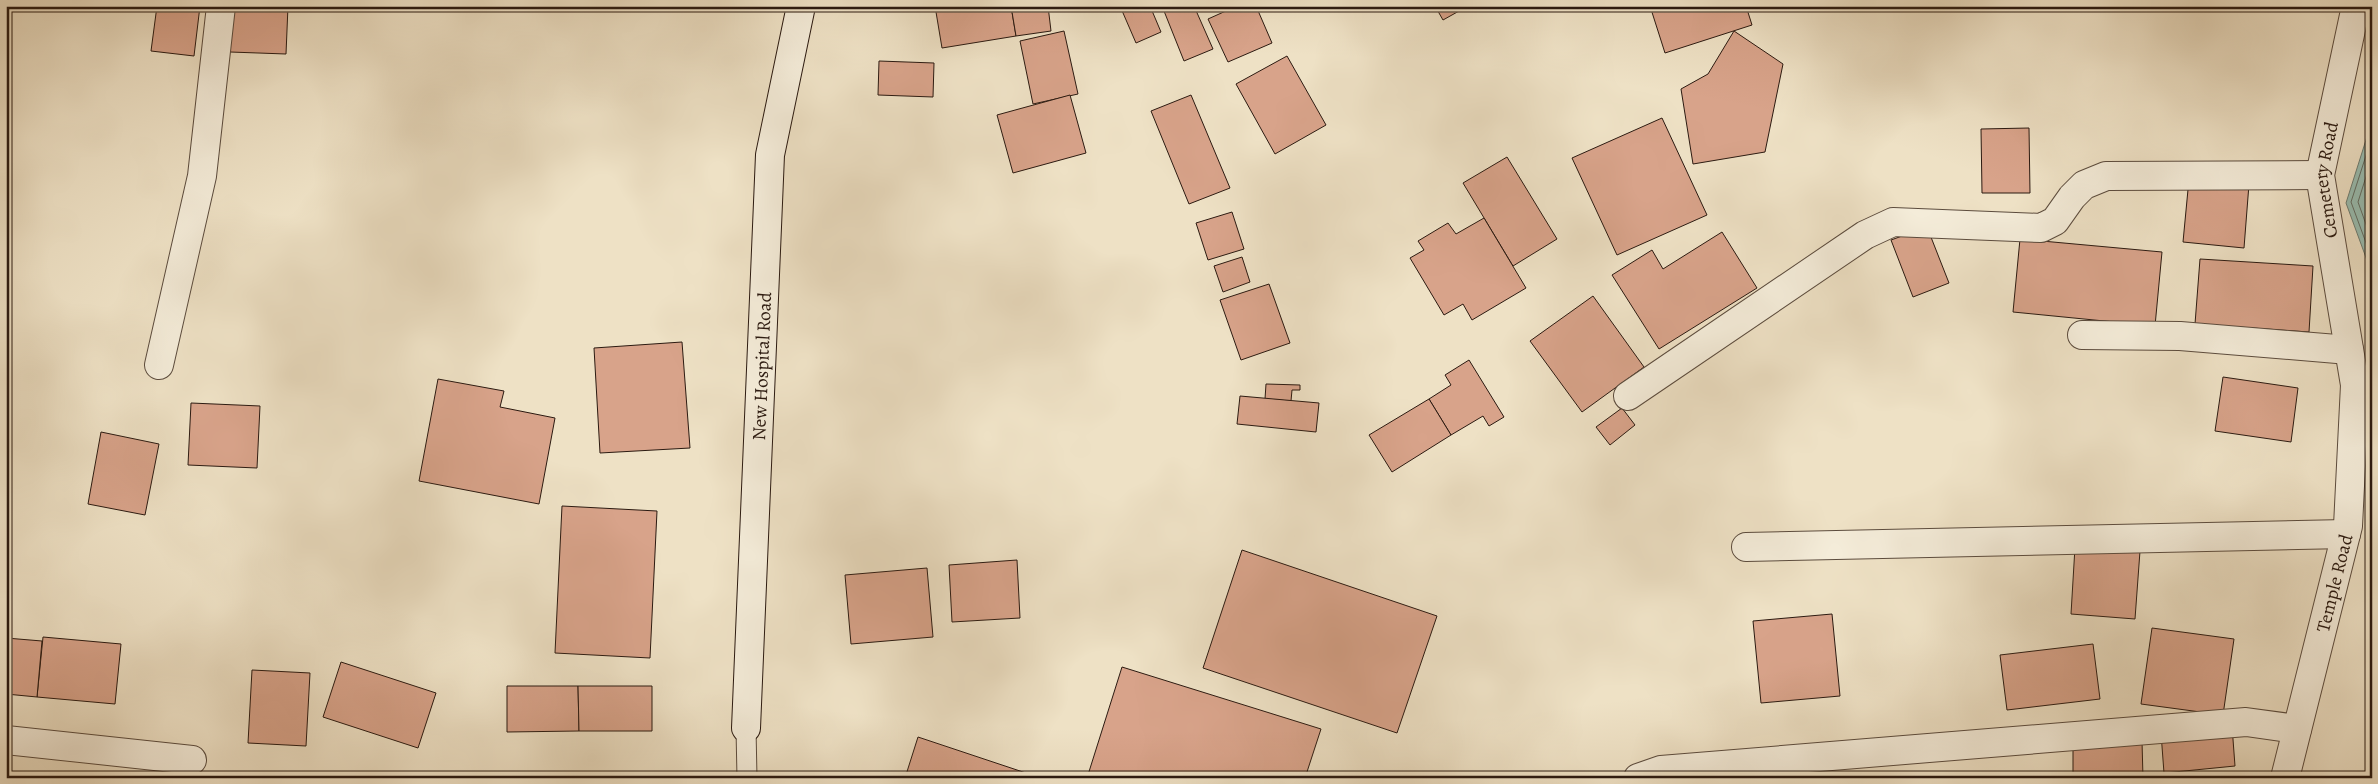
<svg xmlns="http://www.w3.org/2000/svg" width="2378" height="784" font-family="Alegreya,serif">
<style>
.water{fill:#99beb2;stroke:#6d7c72}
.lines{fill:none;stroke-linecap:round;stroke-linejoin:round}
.shore{stroke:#626c62;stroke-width:1}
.building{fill:#d8a38a;stroke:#2b1a11}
.lane-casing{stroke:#5c4c3e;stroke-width:21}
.street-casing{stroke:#5c4c3e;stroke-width:30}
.secondary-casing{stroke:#2b1a11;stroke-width:30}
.lane{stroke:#f4ecd9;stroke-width:19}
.street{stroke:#f4ecd9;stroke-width:28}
.secondary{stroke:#f4ecd9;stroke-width:28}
.labels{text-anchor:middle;stroke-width:5;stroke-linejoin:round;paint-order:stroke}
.street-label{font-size:19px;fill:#2b1a11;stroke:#f4ecd9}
</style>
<rect width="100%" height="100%" fill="#eee1c5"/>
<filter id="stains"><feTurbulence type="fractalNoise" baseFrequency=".004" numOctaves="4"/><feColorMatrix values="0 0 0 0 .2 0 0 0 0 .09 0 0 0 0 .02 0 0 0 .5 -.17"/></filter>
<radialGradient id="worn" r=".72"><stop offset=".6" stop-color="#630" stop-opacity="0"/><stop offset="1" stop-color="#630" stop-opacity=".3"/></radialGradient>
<!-- water -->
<path class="water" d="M2372,121v153l-26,-71z"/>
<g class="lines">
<!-- shore -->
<g class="shore">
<path d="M2372,137l-21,65 21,57"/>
<path d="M2372,158l-14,44 14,39"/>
</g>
</g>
<!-- building -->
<g class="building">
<path d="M157,6h43l-6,50 -43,-5z"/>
<path d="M232,6h56l-2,48 -56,-2z"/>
<path d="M935,6h76l5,30 -74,12z"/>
<path d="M1011,6h37l3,25 -35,5z"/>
<path d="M1120,6h30l11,26 -25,11z"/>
<path d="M1175,6h19l19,43 -29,12 -20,-50z"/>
<path d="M1237,6h19l16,37 -44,19 -20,-43z"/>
<path d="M1435,6h33l-25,14z"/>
<path d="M1650,6h96l6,19 -87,28z"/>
<path d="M1064,31l14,63 -45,10 -13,-63z"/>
<path d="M1734,31l49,33 -18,88 -72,12 -12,-75 27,-15z"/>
<path d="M1287,56l39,69 -51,29 -39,-70z"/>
<path d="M879,61l55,2 -1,34 -55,-2z"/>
<path d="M1070,95l16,58 -73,20 -16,-58z"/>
<path d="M1191,95l39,93 -41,16 -38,-93z"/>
<path d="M1662,118l45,97 -90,40 -45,-97z"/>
<path d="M2029,128l1,65h-48l-1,-64z"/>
<path d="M1507,157l50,82 -44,27 -50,-83z"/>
<path d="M2189,179l60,5 -5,64 -61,-6z"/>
<path d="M1232,212l12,37 -36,11 -12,-37z"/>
<path d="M1484,218l42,70 -54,32 -9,-16 -19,11 -34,-57 14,-8 -6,-9 30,-18 8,11z"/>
<path d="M1927,227l22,56 -36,14 -22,-57z"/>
<path d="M1722,232l35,56 -98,61 -47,-74 40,-25 11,19z"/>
<path d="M2020,239l142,13 -7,74 -142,-14z"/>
<path d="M1242,257l8,25 -27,10 -9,-26z"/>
<path d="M2200,259l113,7 -4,66 -114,-8z"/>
<path d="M1269,284l21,59 -49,17 -21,-60z"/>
<path d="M1593,296l51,71 -62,45 -52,-71z"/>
<path d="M682,342l8,106 -90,5 -6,-105z"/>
<path d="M1469,360l35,57 -15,9 -6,-10 -32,19 -22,-36 22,-14 -6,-10z"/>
<path d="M2223,377l75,11 -7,54 -76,-11z"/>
<path d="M438,379l66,12 -4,16 55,11 -16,86 -120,-23z"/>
<path d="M1266,384l34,1v5h-8l-1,11 -26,-2z"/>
<path d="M1240,396l79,7 -3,29 -79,-8z"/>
<path d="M1429,399l22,36 -59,37 -23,-37z"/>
<path d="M191,403l69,3 -3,62 -69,-3z"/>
<path d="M1622,408l13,17 -25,20 -14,-18z"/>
<path d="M101,432l58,12 -14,71 -57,-11z"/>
<path d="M562,506l95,5 -7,147 -95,-5z"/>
<path d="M2075,547l65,4 -5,68 -64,-5z"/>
<path d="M1242,550l195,66 -40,117 -194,-65z"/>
<path d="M1017,560l3,58 -68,4 -3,-57z"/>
<path d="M927,568l6,69 -82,7 -6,-69z"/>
<path d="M1832,614l8,82 -79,7 -8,-82z"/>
<path d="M2152,628l82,11 -11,76 -82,-11z"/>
<path d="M43,637l78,7 -6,60 -78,-7z"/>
<path d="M6,638l36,3 -5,56 -31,-3z"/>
<path d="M2093,644l7,55 -93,11 -7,-55z"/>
<path d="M341,662l95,31 -18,55 -95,-31z"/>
<path d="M1122,667l199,62 -16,49h-218z"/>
<path d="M252,670l58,3 -4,73 -58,-3z"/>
<path d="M507,686h71l1,45 -72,1z"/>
<path d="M578,686h74v45h-73z"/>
<path d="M2232,726l3,40 -71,7 -3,-40z"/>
<path d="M918,737l123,41h-136z"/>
<path d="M2142,741l1,37h-70v-36z"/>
</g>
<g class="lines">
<!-- lane casing -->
<g class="lane-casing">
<path id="lane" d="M746,728l1,50"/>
</g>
<!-- street casing -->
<g class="street-casing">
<g id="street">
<path d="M2082,335l98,1 169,14"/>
<path d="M159,365l43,-189 19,-170"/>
<path d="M1628,396l237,-161 28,-13 148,6 14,-7 17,-24 12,-12 22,-9 214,-1"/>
<path d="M1746,547l600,-13"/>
<path d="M6,740l186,20"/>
<path d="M1638,778l23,-8 585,-48 51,7"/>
<path id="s1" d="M2285,778l63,-252 7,-141 -35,-210 36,-169"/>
</g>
</g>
<!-- secondary casing -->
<g class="secondary-casing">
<g id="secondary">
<path id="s2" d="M746,728l24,-573 31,-149"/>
</g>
</g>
<!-- lane -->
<use href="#lane" class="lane"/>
<!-- street -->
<use href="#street" class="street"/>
<!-- secondary -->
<use href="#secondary" class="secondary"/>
</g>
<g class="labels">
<!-- street labels -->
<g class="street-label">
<text dy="7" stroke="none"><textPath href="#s1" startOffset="609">Cemetery Road</textPath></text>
<text dy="7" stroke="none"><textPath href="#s2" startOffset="362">New Hospital Road</textPath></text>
<text dy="7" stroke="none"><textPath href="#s1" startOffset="201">Temple Road</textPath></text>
</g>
</g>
<!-- margin -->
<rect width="2378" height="784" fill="none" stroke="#eee1c5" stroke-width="25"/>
<rect x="8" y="8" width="2363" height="769" fill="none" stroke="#2b1a11" stroke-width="2.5"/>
<rect x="12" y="12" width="2353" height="759" fill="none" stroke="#2b1a11"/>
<rect width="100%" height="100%" filter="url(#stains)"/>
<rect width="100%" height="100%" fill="url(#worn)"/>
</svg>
